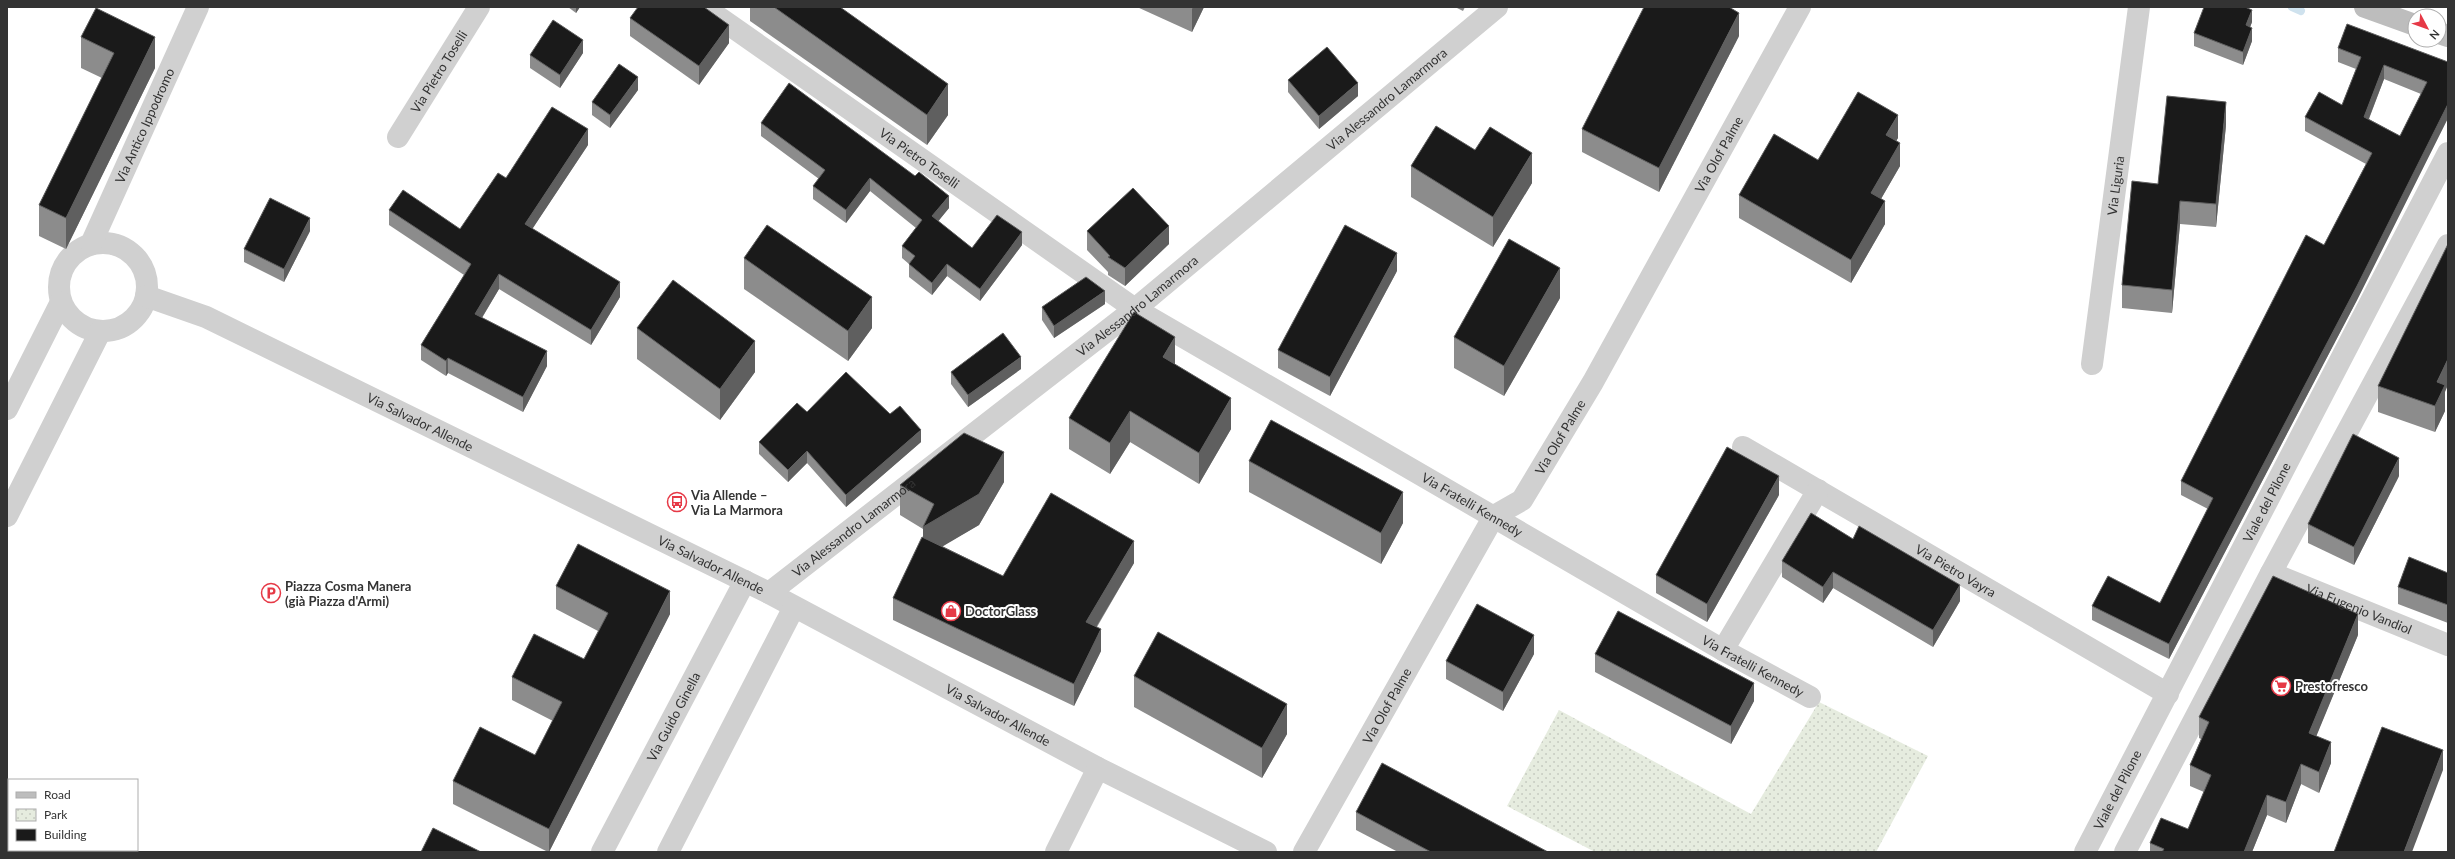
<svg xmlns="http://www.w3.org/2000/svg" width="2455" height="859" font-family="Lato,sans-serif">
<style>
.park{fill:url(#park-dots)}
.lines{fill:none;stroke-linecap:round;stroke-linejoin:round}
.stream{stroke:#cfe2ee;stroke-width:8}
.street{stroke:#d0d0d0;stroke-width:22}
.secondary{stroke:#bdbdbd;stroke-width:22}
.wall{fill:#8c8c8c;fill-rule:evenodd}
.shaded-wall{fill:#5f5f5f}
.building{fill:#1a1a1a;stroke:#5f5f5f;fill-rule:evenodd}
.labels{text-anchor:middle;stroke-width:4;stroke-linejoin:round;paint-order:stroke}
.street-label{font-size:13px;fill:#333;stroke:#fff}
.poi-label{font-size:13px;font-weight:bold;fill:#333;stroke:#fff;text-anchor:start}
</style>
<defs>
<pattern id="park-dots" width="8" height="8" patternUnits="userSpaceOnUse"><rect width="8" height="8" fill="#e6ecdf"/><path d="M2 2h.1M6 6h.1" fill="none" stroke="#c6cbc0" stroke-width="1.8" stroke-linecap="round"/></pattern>
</defs>
<rect width="100%" height="100%" fill="#fff"/>
<!-- park -->
<path class="park" d="M1819,702l109,54 -52,96h-281l-88,-46 52,-96 192,104z"/>
<g class="lines">
<!-- stream -->
<path class="stream" d="M2292,7l9,4"/>
<!-- street -->
<g class="street">
<path id="s1" d="M704,7l431,302 588,341 87,47"/>
<path id="s2" d="M398,137l81,-130"/>
<circle cx="103" cy="287" r="44"/>
<path id="s3" d="M91,244l107,-237"/>
<path id="s4" d="M146,296l60,21 563,276 329,175 168,84"/>
<path id="s5" d="M2092,364l47,-357"/>
<path d="M7,409l54,-107"/>
<path id="s6" d="M1743,447l425,247"/>
<path d="M7,516l93,-184"/>
<path id="s7" d="M2271,573l177,72"/>
<path id="s8" d="M769,593l366,-284 362,-302"/>
<path d="M1723,650l95,-160"/>
<path id="s9" d="M602,852l143,-271"/>
<path d="M668,852l126,-245"/>
<path d="M1056,852l42,-84"/>
<path id="s10" d="M1304,852l190,-336 28,-16 71,-118 207,-375"/>
<path id="s11" d="M2085,852l363,-699"/>
<path d="M2125,852l146,-279 177,-328"/>
</g>
<!-- secondary -->
<g class="secondary">
<path d="M2365,7l50,18"/>
<path d="M2439,33l9,3"/>
</g>
</g>
<!-- wall -->
<g class="wall">
<path d="M568,7h12l-4,6z"/>
<path d="M750,7h90l108,108 -21,30 -177,-124z"/>
<path d="M1137,7h67l-12,25z"/>
<path d="M1455,7h10l-2,4z"/>
<path d="M2447,7h1v12l-1,-1z"/>
<path d="M630,18l99,25 -30,42 -69,-49z"/>
<path d="M2252,22l-2,5 2,14 -9,24 -49,-19v-13z"/>
<path d="M1739,36l-80,156 -77,-40v-23z"/>
<path d="M81,37l74,31 -89,181 -27,-13v-31l63,-127 -21,-10z"/>
<path d="M2338,48l110,14v56l-91,182 -188,359 -77,-39v-14l68,-3 48,-94 -27,-14v-14l143,-236 42,-81 -61,-33v-14l37,-12 14,-36 -18,-7zM2384,79l37,15 -21,42 -31,-17z"/>
<path d="M583,53l-23,35 -30,-20v-13z"/>
<path d="M1288,80l70,16 -39,33 -31,-37z"/>
<path d="M638,90l-28,38 -18,-13v-13z"/>
<path d="M761,123l188,85 -11,13 34,27 50,-3 -42,56 -33,-25 -15,19 -23,-18v-13l-7,-6v-12l14,-18 -46,-37 -24,32 -33,-24v-13l6,-7 -58,-43z"/>
<path d="M2226,125l-10,102 -36,-3 -8,89 -50,-5v-23l36,-101z"/>
<path d="M1898,138l-2,3 4,25 -19,33 4,25 -34,59 -112,-65v-23l79,-35z"/>
<path d="M588,145l-56,84 88,68 -29,48 -92,-56 -17,29 65,48 -24,46 -75,-39 -2,3 -25,-16v-15l43,-70 -75,-50v-15l71,19 46,-51z"/>
<path d="M1475,150l57,33 -39,64 -82,-50v-31z"/>
<path d="M310,231l-26,51 -40,-20v-13z"/>
<path d="M1087,231l82,13 -44,42 -17,-11v-3l-21,-22z"/>
<path d="M744,258l128,70 -24,33 -104,-72z"/>
<path d="M1397,271l-67,125 -52,-28v-18z"/>
<path d="M1560,298l-56,98 -50,-28v-31z"/>
<path d="M1105,304l-51,34 -12,-18v-13z"/>
<path d="M637,328l118,44 -35,48 -83,-61z"/>
<path d="M1175,364l56,65 -32,55 -69,-42 -20,32 -41,-25v-31z"/>
<path d="M1021,369l-53,38 -17,-23v-12z"/>
<path d="M2378,386l67,6v19l-10,21 -57,-20z"/>
<path d="M807,412l83,2 31,28 -75,65 -39,-44 -19,19 -29,-28v-12z"/>
<path d="M1249,461l154,62 -22,41 -132,-72z"/>
<path d="M2399,476l-45,89 -46,-22v-19z"/>
<path d="M1004,482l-25,43 -37,21 61,30 131,-13 -37,64 4,24 -27,55 -181,-86v-22l30,-61v-8l-23,-14v-30z"/>
<path d="M1779,495l-72,127 -51,-29v-18z"/>
<path d="M1853,539l107,62 -27,46 -100,-59 -10,15 -41,-26v-16z"/>
<path d="M2448,573v50l-50,-19v-17z"/>
<path d="M556,586l114,28 -121,238h-1l-95,-48v-23l82,-26 18,-34 -41,-21v-23l72,-18 14,-28 -42,-22z"/>
<path d="M2358,635l-42,101 15,27 -12,30 -18,-9 -15,39 -19,-8 -15,37h-102v-9l38,-14 16,-37 -14,-6v-21l11,-26 -2,-1v-21z"/>
<path d="M1534,654l-31,57 -57,-32v-18z"/>
<path d="M1595,654l159,47 -23,43 -136,-72z"/>
<path d="M1134,676l153,58 -25,44 -128,-71z"/>
<path d="M1356,812l192,40h-150l-42,-22z"/>
</g>
<!-- shaded-wall -->
<g class="shaded-wall">
<path d="M576,7h4l-4,6z"/>
<path d="M1193,7h11l-12,25v-23z"/>
<path d="M2252,10v12l-6,16v-13z"/>
<path d="M1739,13v23l-80,156v-24z"/>
<path d="M729,25v18l-30,42v-19z"/>
<path d="M2252,28v13l-9,24v-13z"/>
<path d="M155,37v31l-89,181v-31z"/>
<path d="M583,40v13l-23,35v-13z"/>
<path d="M2384,65v14l-20,52v-14z"/>
<path d="M638,77v13l-28,38v-13z"/>
<path d="M1358,83v13l-39,33v-13z"/>
<path d="M948,84v31l-21,30v-30z"/>
<path d="M2226,102v23l-10,102v-23z"/>
<path d="M2448,104v14l-91,182 -188,359v-15z"/>
<path d="M1898,115v23l-12,20v-23z"/>
<path d="M588,129v16l-63,95v-16z"/>
<path d="M1900,143v23l-29,50v-23z"/>
<path d="M1532,153v30l-39,64v-30z"/>
<path d="M870,178v13l-24,32v-13z"/>
<path d="M949,196v12l-17,21v-13z"/>
<path d="M1885,201v23l-34,59v-23z"/>
<path d="M2180,201v23l-8,89v-23z"/>
<path d="M310,218v13l-26,51v-13z"/>
<path d="M1169,226v18l-44,42v-18z"/>
<path d="M1022,232v13l-42,56v-12z"/>
<path d="M1397,253v18l-67,125v-19z"/>
<path d="M947,264v12l-15,19v-12z"/>
<path d="M1560,268v30l-56,98v-30z"/>
<path d="M499,274v15l-24,40v-15z"/>
<path d="M620,282v15l-29,48v-15z"/>
<path d="M1105,291v13l-51,34v-12z"/>
<path d="M872,297v31l-24,33v-30z"/>
<path d="M1175,337v30l-12,-10z"/>
<path d="M755,341v31l-35,48v-31z"/>
<path d="M547,351v15l-24,46v-15z"/>
<path d="M1021,357v12l-53,38v-12z"/>
<path d="M448,358v15l-2,3v-15z"/>
<path d="M2448,359v26l-3,7v19l-10,21v-26l2,-24z"/>
<path d="M1231,398v31l-32,55v-31z"/>
<path d="M1130,411v31l-20,32v-31z"/>
<path d="M921,430v12l-75,65v-12z"/>
<path d="M807,451v12l-19,19v-12z"/>
<path d="M1004,452v30l-25,43 -56,33v-31z"/>
<path d="M2399,458v18l-45,89v-18z"/>
<path d="M1779,476v19l-72,127v-18z"/>
<path d="M1403,492v31l-22,41v-31z"/>
<path d="M1134,541v22l-48,81v-22z"/>
<path d="M1833,572v16l-10,15v-16z"/>
<path d="M1960,585v16l-27,46v-17z"/>
<path d="M670,591v23l-121,238v-23z"/>
<path d="M2358,614v21l-49,119v-21z"/>
<path d="M1101,629v22l-27,55v-22z"/>
<path d="M1534,635v19l-31,57v-19z"/>
<path d="M1754,683v18l-23,43v-18z"/>
<path d="M1287,704v30l-25,44v-30z"/>
<path d="M2331,742v21l-12,30v-21z"/>
<path d="M2443,750v20l-31,82h-8z"/>
<path d="M2301,764v20l-15,39v-21z"/>
<path d="M2267,795v20l-15,37h-8z"/>
</g>
<!-- building -->
<g class="building">
<path d="M638,7h66l25,18 -30,41 -69,-48z"/>
<path d="M774,7h66l108,77 -21,31z"/>
<path d="M1644,7h85l10,6 -80,155 -77,-39z"/>
<path d="M2204,7h41l7,3 -6,15 6,3 -9,24 -49,-19z"/>
<path d="M96,8l59,29 -89,181 -27,-13 75,-152 -33,-16z"/>
<path d="M553,20l30,20 -23,35 -30,-20z"/>
<path d="M2347,24l101,38v42l-91,182 -188,358 -77,-38 16,-30 52,27 53,-105 -32,-17 125,-246 18,10 48,-92 -67,-36 14,-25 23,13 19,-48 -23,-9zM2384,65l43,17 -27,54 -36,-19z"/>
<path d="M1327,47l31,36 -39,33 -31,-36z"/>
<path d="M619,64l19,13 -28,38 -18,-13z"/>
<path d="M789,83l126,93 4,-4 30,24 -17,20 40,32 25,-33 25,17 -42,57 -33,-25 -15,19 -23,-19 6,-8 -13,-10 20,-26 -52,-42 -24,32 -33,-24 12,-16 -64,-47z"/>
<path d="M1858,92l40,23 -12,20 14,8 -29,50 14,8 -34,59 -112,-65 35,-61 44,26z"/>
<path d="M2167,96l59,6 -10,102 -36,-3 -8,89 -50,-5 10,-104 26,3z"/>
<path d="M552,107l36,22 -63,95 95,58 -29,48 -92,-56 -24,40 72,37 -24,46 -75,-39 -2,3 -25,-16 50,-81 -82,-54 14,-20 57,39 38,-56 8,5z"/>
<path d="M1436,126l39,24 15,-23 42,26 -39,64 -82,-51z"/>
<path d="M1133,188l36,38 -44,42 -17,-11 2,-1 -23,-25z"/>
<path d="M270,198l40,20 -26,51 -40,-20z"/>
<path d="M767,225l105,72 -24,34 -104,-73z"/>
<path d="M1345,225l52,28 -67,124 -52,-27z"/>
<path d="M1509,239l51,29 -56,98 -50,-29z"/>
<path d="M2448,244v115l-11,23 8,3 -10,21 -57,-20z"/>
<path d="M1086,277l19,14 -51,35 -12,-19z"/>
<path d="M673,280l82,61 -35,48 -83,-61z"/>
<path d="M1134,312l41,25 -12,20 68,41 -32,55 -69,-42 -20,32 -41,-25z"/>
<path d="M1003,333l18,24 -53,38 -17,-23z"/>
<path d="M846,372l44,42 10,-8 21,24 -75,65 -39,-44 -19,19 -29,-28 38,-39 10,9z"/>
<path d="M1271,420l132,72 -22,41 -132,-72z"/>
<path d="M964,433l40,19 -25,42 -56,33 11,-23 -34,-19z"/>
<path d="M2353,434l46,24 -45,89 -46,-23z"/>
<path d="M1727,447l52,29 -72,128 -51,-29z"/>
<path d="M1051,493l83,48 -48,81 15,7 -27,55 -181,-86 29,-61 81,39z"/>
<path d="M1811,513l42,26 6,-13 101,59 -27,45 -100,-58 -10,15 -41,-26z"/>
<path d="M578,544l92,47 -121,238 -96,-48 27,-54 55,28 27,-53 -50,-25 22,-43 50,25 24,-46 -52,-27z"/>
<path d="M2409,557l39,16v32l-50,-18z"/>
<path d="M2273,576l85,38 -49,119 22,9 -12,30 -18,-8 -15,38 -19,-7 -23,57h-82l2,-3 -14,-6 11,-25 27,11 23,-54 -21,-10 19,-43 -10,-5z"/>
<path d="M1477,604l57,31 -31,57 -57,-31z"/>
<path d="M1618,611l136,72 -23,43 -136,-72z"/>
<path d="M1158,632l129,72 -25,44 -128,-72z"/>
<path d="M2382,727l61,23 -39,102h-70z"/>
<path d="M1382,763l166,89h-117l-75,-40z"/>
<path d="M433,828l48,24h-60z"/>
</g>
<!-- icons -->
<defs>
<g id="bus-ring" transform="scale(1)"><circle r="9.5" fill="#fff" stroke="#e63946" stroke-width="1.5"/><path d="M-5-6H5V4H4V6H2V4H-2V6H-4V4H-5ZM-3.5-4V0h7V-4ZM-3.5 1.2v1.5H-2V1.2ZM2 1.2v1.5H3.5V1.2Z" fill="#e63946"/></g>
<g id="parking-ring" transform="scale(1)"><circle r="9.5" fill="#fff" stroke="#e63946" stroke-width="1.5"/><path d="M-3.5-5.5H1a3.5 3.5 0 0 1 0 7H-1V5.5H-3.5ZM-1-3.4V-.6H.8a1.4 1.4 0 0 0 0-2.8Z" fill="#e63946"/></g>
<g id="shop-ring" transform="scale(1)"><circle r="9.5" fill="#fff" stroke="#e63946" stroke-width="1.5"/><path d="M-5-2.5h2.3a2.7 3.5 0 0 1 5.4 0H5L5.5 6h-11ZM-1.5-2.5h3a1.5 2.3 0 0 0-3 0Z" fill="#e63946"/></g>
<g id="supermarket-ring" transform="scale(1)"><circle r="9.5" fill="#fff" stroke="#e63946" stroke-width="1.5"/><path d="M-6-5.5h2.5l.6 2H6L4.5 2H-2.5L-4.4-4H-6ZM-1.5 3.2a1.3 1.3 0 1 0 .1 0ZM3 3.2a1.3 1.3 0 1 0 .1 0Z" fill="#e63946"/></g>
</defs>
<g fill-rule="evenodd">
<use href="#bus-ring" x="677" y="502"/>
<use href="#parking-ring" x="271" y="593"/>
<use href="#shop-ring" x="951" y="611"/>
<use href="#supermarket-ring" x="2281" y="686"/>
</g>
<g class="labels">
<!-- street labels -->
<g class="street-label">
<text dy="5" stroke="none"><textPath href="#s2" startOffset="77">Via Pietro Toselli</textPath></text>
<text dy="5" stroke="none"><textPath href="#s8" startOffset="791">Via Alessandro Lamarmora</textPath></text>
<text dy="5" stroke="none"><textPath href="#s3" startOffset="130">Via Antico Ippodromo</textPath></text>
<text dy="5" stroke="none"><textPath href="#s10" startOffset="816">Via Olof Palme</textPath></text>
<text dy="5" stroke="none"><textPath href="#s1" startOffset="263">Via Pietro Toselli</textPath></text>
<text dy="5" stroke="none"><textPath href="#s5" startOffset="180">Via Liguria</textPath></text>
<text dy="5" stroke="none"><textPath href="#s8" startOffset="467">Via Alessandro Lamarmora</textPath></text>
<text dy="5" stroke="none"><textPath href="#s4" startOffset="302">Via Salvador Allende</textPath></text>
<text dy="5" stroke="none"><textPath href="#s10" startOffset="492">Via Olof Palme</textPath></text>
<text dy="5" stroke="none"><textPath href="#s11" startOffset="394">Viale del Pilone</textPath></text>
<text dy="5" stroke="none"><textPath href="#s1" startOffset="916">Via Fratelli Kennedy</textPath></text>
<text dy="5" stroke="none"><textPath href="#s8" startOffset="107">Via Alessandro Lamarmora</textPath></text>
<text dy="5" stroke="none"><textPath href="#s4" startOffset="626">Via Salvador Allende</textPath></text>
<text dy="5" stroke="none"><textPath href="#s6" startOffset="246">Via Pietro Vayra</textPath></text>
<text dy="5" stroke="none"><textPath href="#s7" startOffset="95">Via Eugenio Vandiol</textPath></text>
<text dy="5" stroke="none"><textPath href="#s1" startOffset="1240">Via Fratelli Kennedy</textPath></text>
<text dy="5" stroke="none"><textPath href="#s10" startOffset="168">Via Olof Palme</textPath></text>
<text dy="5" stroke="none"><textPath href="#s4" startOffset="950">Via Salvador Allende</textPath></text>
<text dy="5" stroke="none"><textPath href="#s9" startOffset="153">Via Guido Ginella</textPath></text>
<text dy="5" stroke="none"><textPath href="#s11" startOffset="70">Viale del Pilone</textPath></text>
</g>
<!-- poi labels -->
<g class="poi-label">
<text x="691" y="500">Via Allende –<tspan x="691" dy="15">Via La Marmora</tspan></text>
<text x="285" y="591">Piazza Cosma Manera<tspan x="285" dy="15">(già Piazza d'Armi)</tspan></text>
<text x="965" y="616">DoctorGlass</text>
<text x="2295" y="691">Prestofresco</text>
</g>
</g>
<!-- border -->
<rect width="2455" height="859" fill="none" stroke="#333333" stroke-width="16"/>
<!-- legend -->
<rect x="8" y="779" width="130" height="72" fill="#ffffff" stroke="#adadad"/>
<rect x="16" y="792" width="20" height="6" fill="#bdbdbd" stroke="#adadad"/>
<text x="44" y="799" font-size="12" fill="#333333">Road</text>
<rect x="16" y="809" width="20" height="12" fill="url(#park-dots)" stroke="#adadad"/>
<text x="44" y="819" font-size="12" fill="#333333">Park</text>
<rect x="16" y="829" width="20" height="12" fill="#1a1a1a" stroke="#adadad"/>
<text x="44" y="839" font-size="12" fill="#333333">Building</text>
<!-- north arrow -->
<g transform="translate(2427 28) rotate(131)"><circle r="19" fill="#ffffff" stroke="#adadad"/>
<path d="M0-3L7 15L0 10L-7 15Z" fill="#e63946"/>
<text y="-6" font-size="11" font-weight="bold" text-anchor="middle" fill="#333333">N</text>
</g>
</svg>
